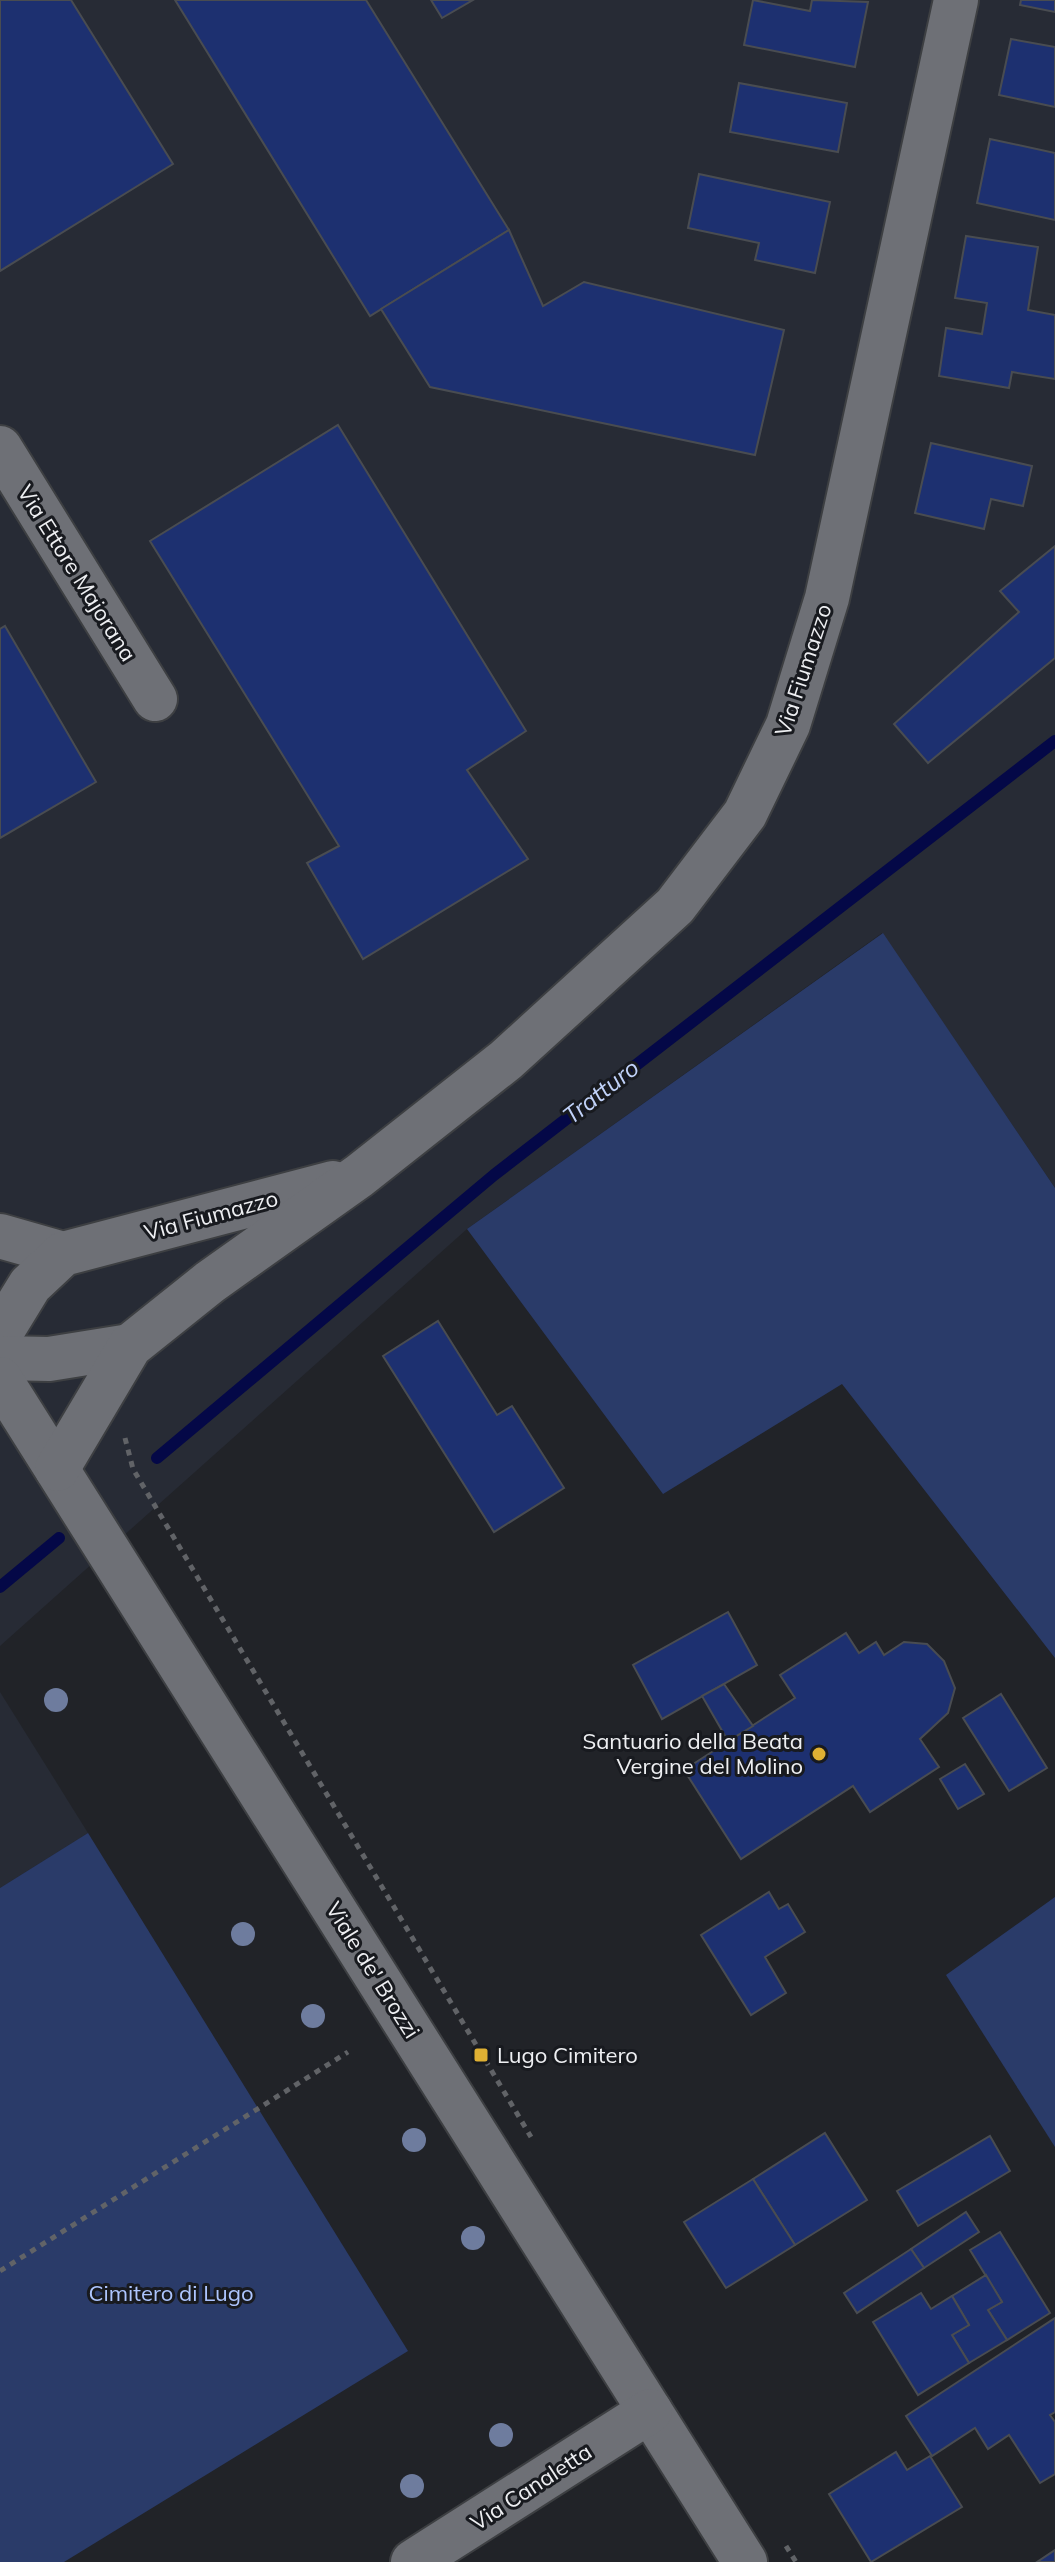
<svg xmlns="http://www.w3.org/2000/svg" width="1055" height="2562" font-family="Mulish,sans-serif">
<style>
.built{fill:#272b35}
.green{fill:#2a3b69}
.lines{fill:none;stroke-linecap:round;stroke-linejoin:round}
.stream{stroke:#040847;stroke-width:12}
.building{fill:#1d3070;stroke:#494c51;stroke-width:2}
.minor-casing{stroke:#3d3f42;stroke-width:48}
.path{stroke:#616367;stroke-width:5;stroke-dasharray:6 6;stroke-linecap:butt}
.minor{stroke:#6e7076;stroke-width:44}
.tree{fill:#6e7c9e}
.poi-dot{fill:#dfb033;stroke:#181a1f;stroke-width:3}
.labels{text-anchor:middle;stroke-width:6;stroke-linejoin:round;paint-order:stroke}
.street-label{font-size:22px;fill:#eeeff2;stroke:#181a1f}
.poi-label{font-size:22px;fill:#eeeff2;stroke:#181a1f;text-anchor:end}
.park-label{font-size:22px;fill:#adc5fe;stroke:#181a1f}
.water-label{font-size:24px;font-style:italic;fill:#c1d2f9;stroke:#181a1f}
</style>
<rect width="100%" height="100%" fill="#212328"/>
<!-- built -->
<g class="built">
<path d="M0,0h1055v1188l-173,-255 -415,296 -467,417z"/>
<path d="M0,1692l88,141 -88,55z"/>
</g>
<!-- green -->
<g class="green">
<path d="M883,933l172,255v470l-213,-274 -179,110 -196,-265z"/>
<path d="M88,1833l320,518 -344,211h-64v-674z"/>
<path d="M1055,1897v250l-109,-172z"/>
</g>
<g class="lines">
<!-- stream -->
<g class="stream">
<path d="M157,1458l337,-283 561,-434"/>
<path d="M0,1587l59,-49"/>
</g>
</g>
<!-- building -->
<g class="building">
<path d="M0,0h71l102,164 -173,107z"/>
<path d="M175,0h191l143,230 -139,86z"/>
<path d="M431,0h42l-31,18z"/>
<path d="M753,0l57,11 2,-11 56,2 -13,65 -111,-22z"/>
<path d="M1021,0h34v12l-35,-7z"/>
<path d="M1011,39l44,8v60l-56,-12z"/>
<path d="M739,83l108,20 -9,49 -108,-20z"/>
<path d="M990,139l65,14v67l-78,-17z"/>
<path d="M699,174l131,28 -15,71 -60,-13 4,-17 -71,-15z"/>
<path d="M509,230l34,76 41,-24 200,48 -29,125 -325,-68 -49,-78z"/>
<path d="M966,236l72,11 -10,63 27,5v64l-43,-7 -3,16 -70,-12 7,-48 36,6 5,-31 -32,-5z"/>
<path d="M338,425l188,306 -59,39 61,89 -165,100 -56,-96 32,-17 -189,-305z"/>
<path d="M931,443l101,23 -9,40 -32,-7 -7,30 -69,-16z"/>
<path d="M1055,546v112l-127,105 -34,-39 125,-112 -19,-21z"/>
<path d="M5,626l91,156 -96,56v-209z"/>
<path d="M438,1321l59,94 15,-9 52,82 -70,44 -111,-176z"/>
<path d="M728,1612l29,53 -95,54 -29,-54z"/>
<path d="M846,1633l13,20 17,-11 8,13 20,-13 23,2 17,17 11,27 -7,25 -28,26 19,28 -69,45 -17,-26 -112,73 -57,-89 111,-72 -15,-23z"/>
<path d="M724,1684l29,42 -25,15 -26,-45z"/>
<path d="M1001,1694l46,74 -38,23 -46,-73z"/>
<path d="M965,1764l19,30 -26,15 -18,-30z"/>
<path d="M769,1892l10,17 9,-5 17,28 -40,25 21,36 -35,22 -50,-80z"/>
<path d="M825,2133l42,67 -72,45 -42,-66z"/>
<path d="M990,2136l20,35 -92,55 -21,-35z"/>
<path d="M753,2179l42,66 -69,43 -42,-66z"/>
<path d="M966,2212l13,20 -55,36 -13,-19z"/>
<path d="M1000,2232l50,81 -43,27 -19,-30 14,-8 -32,-52z"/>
<path d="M911,2249l13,19 -67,45 -13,-20z"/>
<path d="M986,2275l16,27 -14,8 19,30 -38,23 -17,-28 17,-10 -17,-29z"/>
<path d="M921,2293l10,16 21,-13 17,29 -17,10 17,28 -51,32 -45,-73z"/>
<path d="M1055,2318v94l-5,3 5,7v52l-15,9 -31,-48 -21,14 -13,-21 -43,28 -26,-40z"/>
<path d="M896,2452l11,18 23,-14 32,51 -91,55 -42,-68z"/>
<path d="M1055,2550v12h-18z"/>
</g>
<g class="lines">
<!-- minor casing -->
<g class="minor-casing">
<g id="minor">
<path d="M0,448l155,251"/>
<path d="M0,1236l63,18"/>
<path d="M0,1334l30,-49 33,-31 270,-71"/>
<path d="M0,1358l49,1 81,-13"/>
<path d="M0,1379l745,1183"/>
<path d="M57,1469l73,-123 80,-64 149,-106 147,-116 169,-154 70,-92 43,-89 39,-127 129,-598"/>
<path d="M413,2562l237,-151"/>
</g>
</g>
<!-- path -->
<g class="path">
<path d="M125,1438l8,31 398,668"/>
<path d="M0,2271l348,-219"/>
<path d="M786,2546l10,16"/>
</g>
<!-- minor -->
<use href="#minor" class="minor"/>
</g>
<!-- trees -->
<g class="tree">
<circle cx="56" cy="1700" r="12"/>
<circle cx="243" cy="1934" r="12"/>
<circle cx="313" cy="2016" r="12"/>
<circle cx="414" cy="2140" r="12"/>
<circle cx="473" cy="2238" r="12"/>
<circle cx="501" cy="2435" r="12"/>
<circle cx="412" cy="2486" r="12"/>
</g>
<!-- markers -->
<g class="poi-dot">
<circle cx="819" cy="1754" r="8"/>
<rect x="473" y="2047" width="16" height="16" rx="4"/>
</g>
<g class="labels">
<!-- street labels -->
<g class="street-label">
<text transform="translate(77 573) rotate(58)" y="8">Via Ettore Majorana</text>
<text transform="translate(803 670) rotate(-72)" y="8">Via Fiumazzo</text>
<text transform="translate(211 1215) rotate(-15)" y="8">Via Fiumazzo</text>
<text transform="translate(373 1970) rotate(58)" y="8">Viale de' Brozzi</text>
<text transform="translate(531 2487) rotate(-33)" y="8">Via Canaletta</text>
</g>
<!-- poi labels -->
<g class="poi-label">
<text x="803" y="1749">Santuario della Beata<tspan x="803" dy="25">Vergine del Molino</tspan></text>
<text x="497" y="2063" text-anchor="start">Lugo Cimitero</text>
</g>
<!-- park labels -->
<g class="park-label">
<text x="171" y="2301">Cimitero di Lugo</text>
</g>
<!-- water labels -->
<g class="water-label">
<text transform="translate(601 1092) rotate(-38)" y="8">Tratturo</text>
</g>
</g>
</svg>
